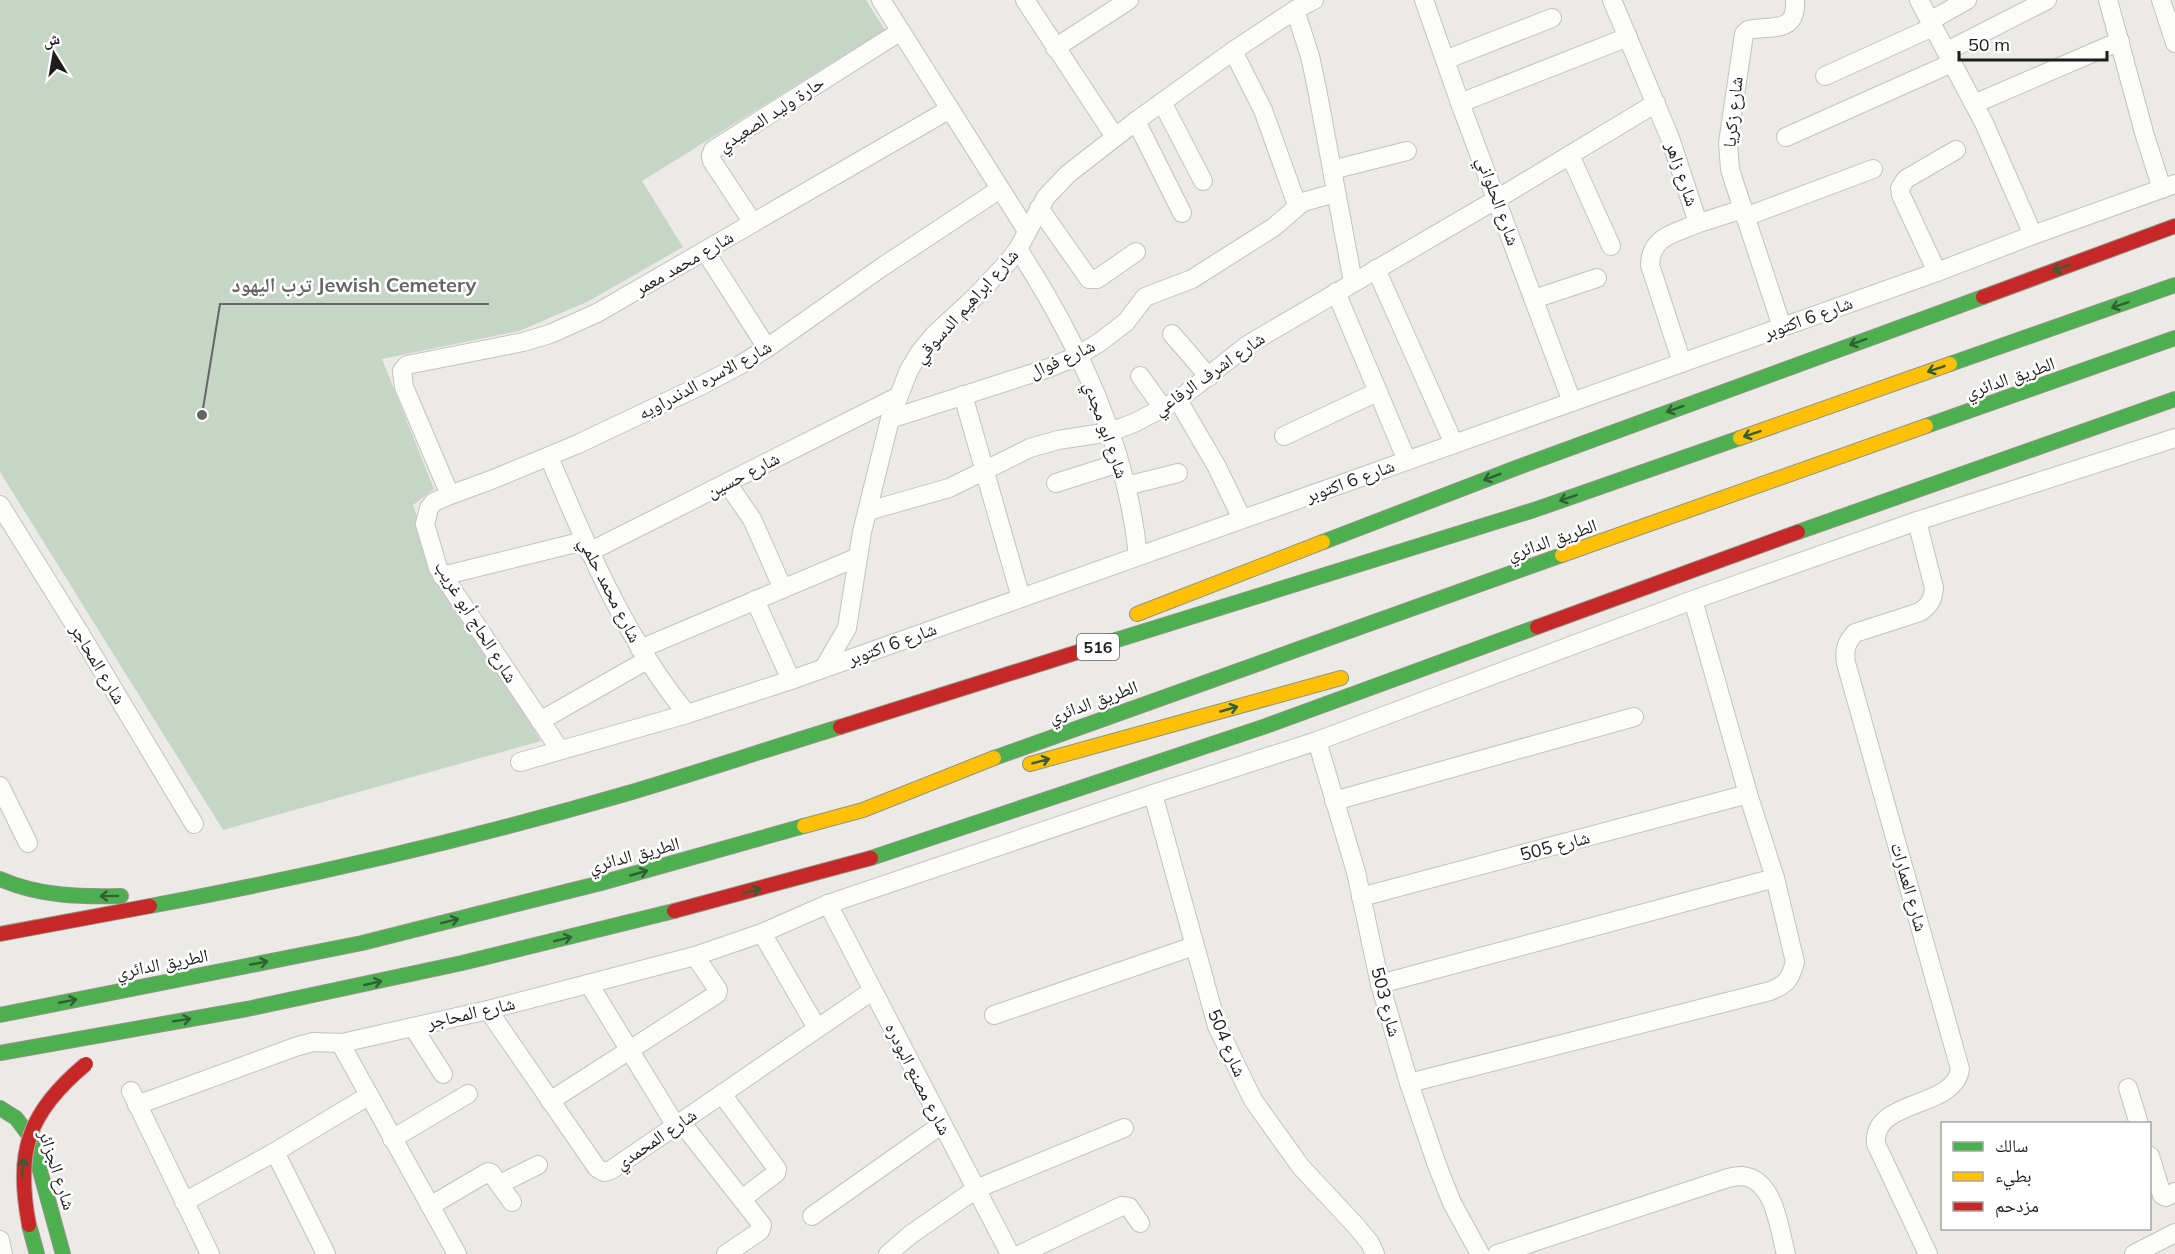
<svg xmlns="http://www.w3.org/2000/svg" width="2175" height="1254" font-family="Mulish,'Noto Naskh Arabic',sans-serif">
<style>
.cemetery{fill:#c6d6c6}
.lines{fill:none;stroke-linecap:round;stroke-linejoin:round}
.street-casing{stroke:#c3c2c0;stroke-width:20}
.fast-casing{stroke:#929480;stroke-width:16}
.slow-casing{stroke:#929480;stroke-width:16}
.jam-casing{stroke:#929480;stroke-width:16}
.street{stroke:#fcfcfb;stroke-width:18}
.fast{stroke:#4caf50;stroke-width:14}
.slow{stroke:#ffc107;stroke-width:14}
.jam{stroke:#c62828;stroke-width:14}
.jam-bridge-casing{stroke:#bea0a8;stroke-width:16;stroke-linecap:butt}
.jam-bridge{stroke:#c62828;stroke-width:14}
.oneway{stroke:#325f34}
.labels{text-anchor:middle;stroke-width:5;stroke-linejoin:round;paint-order:stroke}
.shield{fill:#fff;stroke:#616161;stroke-width:1.5}
.shield-label{font-size:16px;font-weight:bold;fill:#1d1d1d}
.street-label{font-size:18px;fill:#1d1d1d;stroke:#fff}
.leader{fill:none;stroke:#656563;stroke-width:2}
.callout-dot{fill:#656563;stroke:#fff;stroke-width:2}
.callout-label{font-size:20px;text-anchor:middle;font-weight:bold;fill:#656563;stroke:#fff;stroke-width:5;stroke-linejoin:round;paint-order:stroke}
</style>
<rect width="100%" height="100%" fill="#eceae6"/>
<!-- cemetery -->
<path class="cemetery" d="M0,0h866l19,30 -243,151 41,66 -94,54 -70,30 -137,28 52,130 -21,16 24,71 20,29 84,136 -318,89 -223,-358z"/>
<g class="lines">
<!-- street casing -->
<g class="street-casing">
<g id="street">
<path d="M881,0l146,231"/>
<path d="M1025,0l90,137"/>
<path d="M1424,0l36,103 112,299"/>
<path d="M1612,0l58,138 27,82 -1,4c-22,10 -45,12 -46,41l32,98"/>
<path d="M1919,0l65,123 49,112"/>
<path d="M2108,0l37,136 17,53"/>
<path d="M2161,0l14,43"/>
<path d="M1295,10l15,46 7,33 36,193"/>
<path d="M1930,21l37,-21"/>
<path d="M1055,48l74,-48"/>
<path d="M1233,51l30,59 34,95"/>
<path d="M1947,51l100,-51"/>
<path d="M1445,60l107,-42"/>
<path d="M1825,76l108,-49"/>
<path d="M1162,102l41,79"/>
<path d="M1460,103l168,-66"/>
<path d="M1974,104l146,-63"/>
<path d="M1136,121l46,92"/>
<path d="M1786,137l166,-74"/>
<path d="M1570,155l41,91"/>
<path d="M1332,170l75,-19"/>
<path d="M1039,208l50,71h8l39,-27"/>
<path d="M1745,217l128,-48"/>
<path d="M753,223l-41,-62 -1,-5 2,-6 188,-119"/>
<path d="M1696,224l47,-15"/>
<path d="M1018,249c60,93 109,196 120,307"/>
<path d="M705,251l62,97"/>
<path d="M1376,269l78,175"/>
<path d="M1937,272l-36,-77 -1,-7 6,-9 50,-29"/>
<path d="M1336,292l71,169"/>
<path d="M1534,299l63,-21"/>
<path d="M1782,327l-48,-145 -4,-13 -2,-26 16,-109 4,-4c24,-5 49,4 47,-30"/>
<path d="M1172,334l37,43"/>
<path d="M1140,376l23,32"/>
<path d="M963,395l58,203"/>
<path d="M1178,400l39,67 25,52"/>
<path d="M890,419l159,-51 30,-13 21,-13 26,-20 19,-25 47,-18 82,-52 29,-25 32,-9"/>
<path d="M1284,436l93,-44"/>
<path d="M549,457c38,90 75,180 138,257"/>
<path d="M727,483l25,36 31,70"/>
<path d="M1056,483l63,-20"/>
<path d="M1126,486l52,-13"/>
<path d="M450,495l-46,-108 -2,-16 5,-6 116,-23 27,-8 47,-21 353,-204"/>
<path d="M0,505l81,130 113,189"/>
<path d="M868,511l81,-23 81,-40 28,-8 52,-8 24,-9 44,-23 68,-54 20,-12 231,-135 159,-96"/>
<path d="M1917,521l17,67c-1,11 -4,17 -14,24l-65,21c-9,10 -11,17 -9,30l114,406c-6,41 -88,29 -84,75l52,110"/>
<path d="M589,552l308,-155"/>
<path d="M442,576l142,-35"/>
<path d="M755,600l36,80"/>
<path d="M640,649l218,-92"/>
<path d="M824,668l23,-40 15,-96 28,-113 19,-49 11,-18 15,-18 42,-39 32,-34 9,-12 28,-52 22,-23 68,-53 97,-70 62,-41 19,-10"/>
<path d="M540,721l107,-61"/>
<path d="M1317,741l39,131 24,112 29,99 28,82 15,38 28,51"/>
<path d="M560,750l-122,-182 -13,-44 4,-16 5,-6 16,-7 41,-15 87,-36 124,-59 38,-20 27,-17 115,-81 118,-78"/>
<path d="M520,762l167,-48 104,-34 1146,-408 96,-37 142,-51"/>
<path d="M0,786l28,57"/>
<path d="M1153,794l64,232 36,74 48,67 56,60 13,16 5,11"/>
<path d="M1334,801l300,-84"/>
<path d="M1361,897l387,-103"/>
<path d="M828,904l182,350"/>
<path d="M762,933l55,95"/>
<path d="M589,984l87,142"/>
<path d="M1380,984l395,-106"/>
<path d="M488,1010l109,158 7,4 7,-2 261,-179"/>
<path d="M994,1015l200,-69"/>
<path d="M413,1027l30,47"/>
<path d="M1409,1083l361,-92c17,-7 20,-11 25,-29l-20,-84 -27,-84 -55,-194"/>
<path d="M2128,1088l11,36"/>
<path d="M131,1091l79,163"/>
<path d="M722,1094l55,75 -1,4 -34,26"/>
<path d="M550,1101l167,-107 1,-4 -23,-34"/>
<path d="M137,1105l158,-58 18,-5 29,1"/>
<path d="M681,1122l81,103 -2,6 -34,23"/>
<path d="M392,1139l76,-45"/>
<path d="M275,1152l51,102"/>
<path d="M2150,1156l12,39 4,2 9,-5"/>
<path d="M500,1184l38,-19"/>
<path d="M184,1202l91,-50 93,-56"/>
<path d="M430,1206l58,-34 3,1 21,29"/>
<path d="M812,1216l129,-91"/>
<path d="M0,1240l3,14"/>
<path d="M457,1254l-114,-206 -1,-5 146,-33 207,-54 67,-23 66,-29 325,-110 164,-53 376,-141 224,-79 258,-83"/>
<path d="M888,1254l22,-19 66,-46 148,-61"/>
<path d="M1021,1254l101,-48 7,1 11,16"/>
<path d="M1497,1254l231,-76c4,-1 10,-2 14,-2 33,3 37,53 44,78"/>
<path d="M2134,1254l41,-21"/>
</g>
</g>
<!-- fast casing -->
<g class="fast-casing">
<g id="fast">
<path d="M1950,364l225,-79"/>
<path d="M1926,426l249,-88"/>
<path d="M1798,532l377,-133"/>
<path d="M1323,542l193,-74 467,-171"/>
<path d="M1110,642l424,-132 206,-72"/>
<path d="M994,758l568,-203"/>
<path d="M871,858l395,-132 271,-99"/>
<path d="M0,879c39,17 79,18 121,17"/>
<path d="M150,906c162,-30 324,-68 482,-114 70,-21 139,-44 208,-65"/>
<path d="M0,1015l362,-72 239,-60 203,-57"/>
<path d="M0,1053l247,-44 215,-46 212,-52"/>
<path d="M0,1108l16,10 15,20 32,116"/>
<path d="M29,1225l8,29"/>
</g>
</g>
<!-- slow casing -->
<g class="slow-casing">
<g id="slow">
<path d="M1740,438l210,-74"/>
<path d="M1562,555l364,-129"/>
<path d="M1137,614l186,-72"/>
<path d="M1030,764l311,-86"/>
<path d="M804,826l59,-16 131,-52"/>
</g>
</g>
<!-- jam casing -->
<g class="jam-casing">
<g id="jam">
<path d="M1983,297l192,-71"/>
<path d="M1537,627l261,-95"/>
<path d="M840,727l270,-85"/>
<path d="M674,911l197,-53"/>
<path d="M0,934l150,-28"/>
</g>
</g>
<!-- street -->
<use href="#street" class="street"/>
<!-- fast -->
<use href="#fast" class="fast"/>
<!-- slow -->
<use href="#slow" class="slow"/>
<!-- jam -->
<use href="#jam" class="jam"/>
<!-- jam-bridge casing -->
<g class="jam-bridge-casing">
<path id="jam-bridge" d="M29,1225c-14,-74 -1,-113 57,-161"/>
</g>
<!-- jam-bridge -->
<use href="#jam-bridge" class="jam-bridge"/>
</g>
<!-- one-way arrows -->
<defs><path id="oneway-shaft" d="M-6 0H5M1.5-3L5.5 0L1.5 3" fill="none" stroke-width="1.6" stroke-linecap="round" stroke-linejoin="round" transform="scale(1.5)"/></defs>
<g class="oneway">
<use href="#oneway-shaft" transform="translate(2061 268) rotate(160)"/>
<use href="#oneway-shaft" transform="translate(2120 305) rotate(161)"/>
<use href="#oneway-shaft" transform="translate(1858 342) rotate(160)"/>
<use href="#oneway-shaft" transform="translate(1936 369) rotate(161)"/>
<use href="#oneway-shaft" transform="translate(1675 409) rotate(160)"/>
<use href="#oneway-shaft" transform="translate(1752 434) rotate(161)"/>
<use href="#oneway-shaft" transform="translate(1492 477) rotate(159)"/>
<use href="#oneway-shaft" transform="translate(1568 498) rotate(161)"/>
<use href="#oneway-shaft" transform="translate(1229 709) rotate(-16)"/>
<use href="#oneway-shaft" transform="translate(1041 761) rotate(-15)"/>
<use href="#oneway-shaft" transform="translate(639 873) rotate(-16)"/>
<use href="#oneway-shaft" transform="translate(752 891) rotate(-15)"/>
<use href="#oneway-shaft" transform="translate(109 896) rotate(179)"/>
<use href="#oneway-shaft" transform="translate(450 921) rotate(-14)"/>
<use href="#oneway-shaft" transform="translate(563 939) rotate(-14)"/>
<use href="#oneway-shaft" transform="translate(259 963) rotate(-11)"/>
<use href="#oneway-shaft" transform="translate(373 983) rotate(-13)"/>
<use href="#oneway-shaft" transform="translate(68 1001) rotate(-11)"/>
<use href="#oneway-shaft" transform="translate(182 1020) rotate(-9)"/>
<use href="#oneway-shaft" transform="translate(23 1167) rotate(-85)"/>
</g>
<g class="labels">
<!-- shield labels -->
<rect class="shield" x="1077" y="634" width="42" height="26" rx="4.5"/>
<g class="shield-label">
<text x="1098" y="653">516</text>
</g>
<!-- street labels -->
<g class="street-label">
<text transform="translate(1733 112) rotate(-84)" y="6">شارع زكريا</text>
<text transform="translate(771 114) rotate(-33)" y="6">حارة وليد الصعيدي</text>
<text transform="translate(1682 174) rotate(71)" y="6">شارع زاهر</text>
<text transform="translate(1498 201) rotate(70)" y="6">شارع الحلواني</text>
<text transform="translate(684 263) rotate(-30)" y="6">شارع محمد معمر</text>
<text transform="translate(966 306) rotate(-48)" y="6">شارع ابراهيم الدسوقي</text>
<text transform="translate(1808 318) rotate(-20)" y="6">شارع 6 اكتوبر</text>
<text transform="translate(1062 359) rotate(-24)" y="6">شارع فوال</text>
<text transform="translate(1209 374) rotate(-35)" y="6">شارع اشرف الرفاعي</text>
<text transform="translate(2010 378) rotate(-19)" y="6">الطريق الدائري</text>
<text transform="translate(705 380) rotate(-28)" y="6">شارع الاسره الدندراويه</text>
<text transform="translate(1106 430) rotate(71)" y="6">شارع ابو مجدي</text>
<text transform="translate(743 475) rotate(-27)" y="6">شارع حسين</text>
<text transform="translate(1350 481) rotate(-20)" y="6">شارع 6 اكتوبر</text>
<text transform="translate(1552 540) rotate(-19)" y="6">الطريق الدائري</text>
<text transform="translate(610 590) rotate(63)" y="6">شارع محمد حلمي</text>
<text transform="translate(476 622) rotate(58)" y="6">شارع الحاج أبو غريب</text>
<text transform="translate(892 644) rotate(-20)" y="6">شارع 6 اكتوبر</text>
<text transform="translate(98 664) rotate(59)" y="6">شارع المحاجر</text>
<text transform="translate(1093 702) rotate(-20)" y="6">الطريق الدائري</text>
<text transform="translate(1555 846) rotate(-15)" y="6">شارع 505</text>
<text transform="translate(634 855) rotate(-15)" y="6">الطريق الدائري</text>
<text transform="translate(1909 887) rotate(74)" y="6">شارع العمارات</text>
<text transform="translate(162 964) rotate(-11)" y="6">الطريق الدائري</text>
<text transform="translate(1386 1002) rotate(75)" y="6">شارع 503</text>
<text transform="translate(471 1013) rotate(-13)" y="6">شارع المحاجر</text>
<text transform="translate(1227 1043) rotate(67)" y="6">شارع 504</text>
<text transform="translate(918 1079) rotate(63)" y="6">شارع مصنع البودره</text>
<text transform="translate(656 1139) rotate(-34)" y="6">شارع المحمدي</text>
<text transform="translate(57 1170) rotate(72)" y="6">شارع الجزائر</text>
</g>
</g>
<!-- callouts -->
<path class="leader" d="M202 415L220 304H489"/>
<circle class="callout-dot" cx="202" cy="415" r="6"/>
<g class="callout-label">
<text x="354" y="292">ترب اليهود Jewish Cemetery</text>
</g>
<!-- legend -->
<rect x="1941" y="1122" width="210" height="108" fill="#ffffff" stroke="#a5a5a5" stroke-width="1.5"/>
<rect x="1953" y="1142" width="30" height="9" fill="#4caf50" stroke="#a5a5a5" stroke-width="1.5"/>
<text x="1995" y="1152" font-size="18" fill="#1d1d1d">سالك</text>
<rect x="1953" y="1172" width="30" height="9" fill="#ffc107" stroke="#a5a5a5" stroke-width="1.5"/>
<text x="1995" y="1182" font-size="18" fill="#1d1d1d">بطيء</text>
<rect x="1953" y="1202" width="30" height="9" fill="#c62828" stroke="#a5a5a5" stroke-width="1.5"/>
<text x="1995" y="1212" font-size="18" fill="#1d1d1d">مزدحم</text>
<!-- north arrow -->
<g transform="translate(54 54) rotate(349)" stroke="#ffffff" stroke-width="4.5" paint-order="stroke">
<path d="M0-4.5L10 22L0 15L-10 22Z" fill="#1d1d1d"/>
<text y="-9" font-size="16" font-weight="bold" text-anchor="middle" fill="#1d1d1d">ش</text>
</g>
<!-- scale -->
<path d="M1959 51v9h148v-9" fill="none" stroke="#1d1d1d" stroke-width="3"/>
<text x="1968" y="51" font-size="18" fill="#1d1d1d" stroke="#ffffff" stroke-width="4.5" paint-order="stroke">50 m</text>
</svg>
